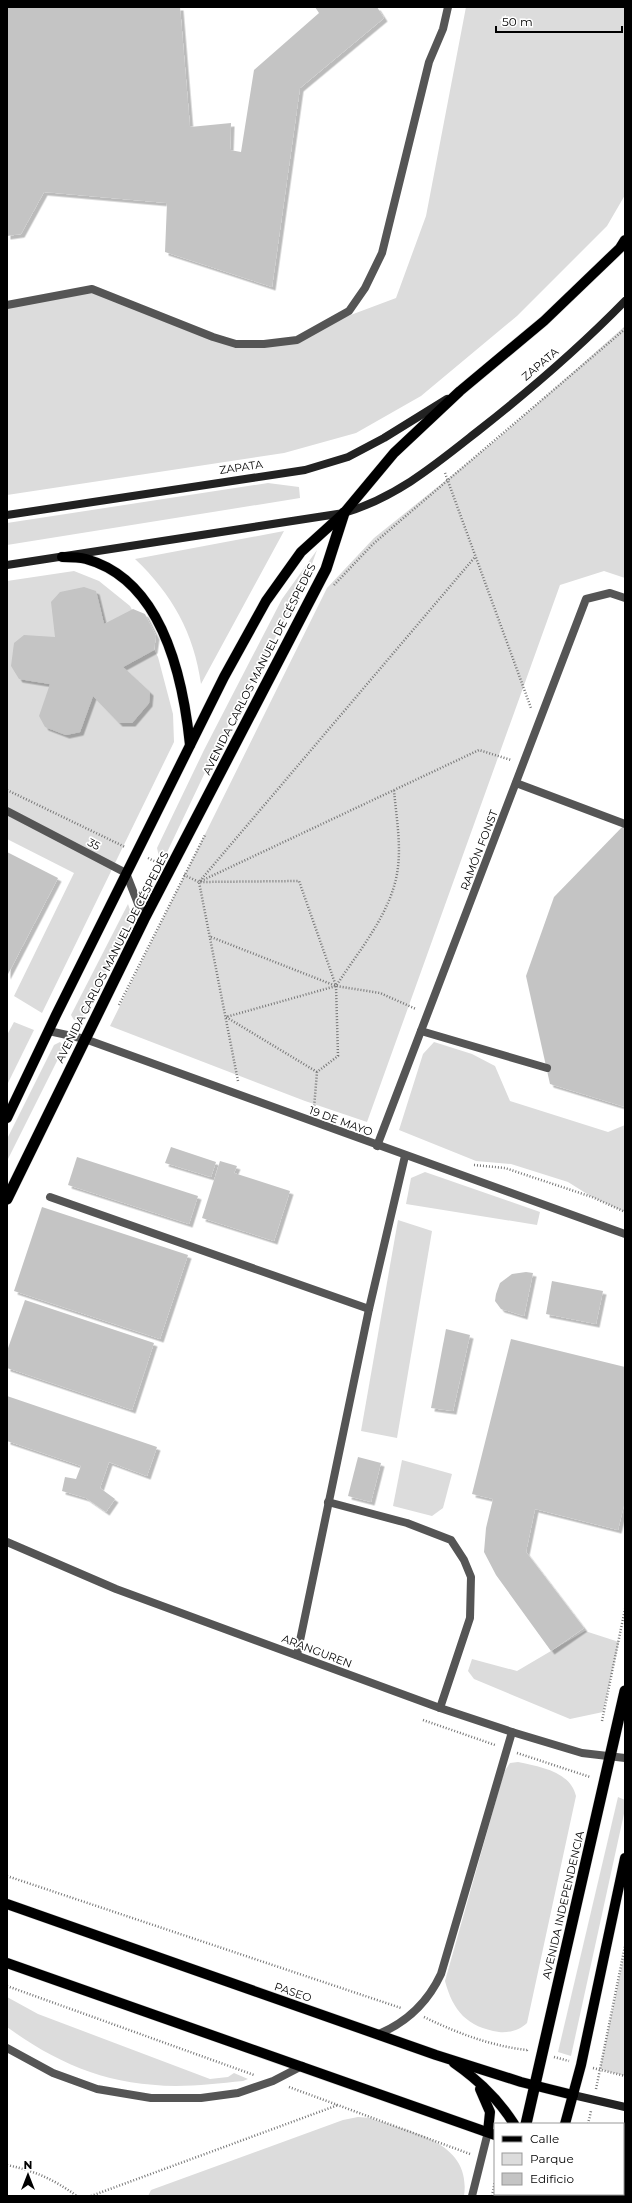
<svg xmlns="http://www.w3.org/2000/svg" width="632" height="2203" font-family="Montserrat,sans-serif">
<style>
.green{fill:#dcdcdc}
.building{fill:#c4c4c4;filter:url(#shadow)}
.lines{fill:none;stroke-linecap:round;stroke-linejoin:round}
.primary-casing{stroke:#dbdbdb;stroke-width:11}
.trunk-casing{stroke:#dbdbdb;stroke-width:12}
.path{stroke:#777;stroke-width:2.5;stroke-dasharray:1 2;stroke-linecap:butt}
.service{stroke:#555;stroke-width:8}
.minor{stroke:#555;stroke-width:8}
.tertiary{stroke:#555;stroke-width:8}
.secondary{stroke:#222;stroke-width:8}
.primary{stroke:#000;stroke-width:10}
.trunk{stroke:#000;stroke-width:11}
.labels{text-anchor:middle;stroke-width:3.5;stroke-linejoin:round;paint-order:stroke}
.street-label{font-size:11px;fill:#000;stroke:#fff}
</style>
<defs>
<filter id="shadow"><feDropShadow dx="3.5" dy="3.5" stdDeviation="0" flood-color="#0004"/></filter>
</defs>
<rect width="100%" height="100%" fill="#fff"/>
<!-- green -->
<g class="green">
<path d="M466,7h159v188l-18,31 -90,90 -96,80 -65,37 -72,20 -277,42v-192l85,-14 144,55 61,-4 27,-15 72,-27 30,-82z"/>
<path d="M625,326v252l-21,-7 -44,14 -193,537 -62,-21 -195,-75 217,-438 47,-50 122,-98z"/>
<path d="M268,483l31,4 1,11 -293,47v-22z"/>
<path d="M284,531l-83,153c-7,-51 -29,-90 -66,-125z"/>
<path d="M317,550l-11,30 -87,163 -58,122 -4,-17 47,-98 78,-151z"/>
<path d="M74,571l25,10 31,25 28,51 15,57 1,28 -132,271 -28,-17 60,-123 -67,-34v-258z"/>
<path d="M128,904l5,15 -52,101h-7l-3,-5z"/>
<path d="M14,1022l20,8 -27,55v-50z"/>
<path d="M60,1042l3,3 -1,6 -55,110v-22l47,-94z"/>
<path d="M434,1042l38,12 23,12 15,35 98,31 17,-7v87l-33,-15 -24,-15 -57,-18 -35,-3 -77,-31 24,-76z"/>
<path d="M425,1172l115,40 -3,13 -131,-21 5,-26z"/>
<path d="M398,1220l34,11 -35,207 -36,-7z"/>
<path d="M402,1460l50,14 -9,34 -11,8 -39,-10z"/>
<path d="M585,1631l34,11 -16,70 -33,7 -96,-40 -6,-8 4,-12 45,12z"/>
<path d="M518,1762c22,5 52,9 58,34l-49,227c-7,7 -18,10 -28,9 -32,-5 -46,-21 -54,-51l59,-209 6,-9z"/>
<path d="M618,1797l7,3v9l-54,247 -13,-4z"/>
<path d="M625,1951v125l-25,-7z"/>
<path d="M7,1997l31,17 172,65 18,-2 6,-4 14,6 -5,2c-22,2 -45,5 -67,5 -67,-1 -115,-20 -169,-59z"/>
<path d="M358,2117l12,1c40,14 102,23 94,78h-316l3,-6 192,-70z"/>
</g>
<!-- building -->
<g class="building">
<path d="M7,7h173l10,120 41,-4 -1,27 11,2 13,-82 65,-57 -4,-6h62l7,11 -84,70 -28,199 -107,-35 2,-49 -123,-11 -23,42 -14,2z"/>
<path d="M84,587l12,4 8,33 29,-15 12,5 11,22 -2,14 -31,17 27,25 -1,11 -17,20h-13l-26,-27 -13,36 -14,3 -21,-8 -6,-11 11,-32 -31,-5 -8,-13 3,-23 10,-8 31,2 -4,-35 9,-10z"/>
<path d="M625,824v283l-75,-23 -24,-108 28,-79z"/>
<path d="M7,852l51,26 -51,98z"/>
<path d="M171,1147l45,15 -5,15 -46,-14z"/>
<path d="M77,1157l121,39 -9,28 -121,-39z"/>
<path d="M220,1161l17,5 -3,7 56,18 -16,50 -72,-23z"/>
<path d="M42,1207l146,48 -28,84 -146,-48z"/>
<path d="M526,1272l7,1 -9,43 -23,-7 -6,-8 1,-7 4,-11 12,-9z"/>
<path d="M552,1281l51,10 -7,33 -50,-10z"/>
<path d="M25,1300l129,43 -22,67 -125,-42v-17z"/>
<path d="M446,1329l24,6 -17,76 -22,-3z"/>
<path d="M511,1339l114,28v134l-7,29 -83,-21 -9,43 58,76 -33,23 -55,-76 -12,-23 2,-24 7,-29 -21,-5z"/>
<path d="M7,1396l150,51 -10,29 -38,-14 -9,26 15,11 -9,13 -20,-14 -24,-7 3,-14 11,2 5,-13 -74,-25z"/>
<path d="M358,1457l23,6 -10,39 -23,-6z"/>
</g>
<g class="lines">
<!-- primary casing -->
<g class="primary-casing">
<g id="primary">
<path d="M62,557c8,0 17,0 24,2 76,21 97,118 104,186"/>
<path d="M7,1118l49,-103 168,-338 42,-76 35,-49 43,-39 50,-60 66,-62 84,-70 76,-73 5,-8"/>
<path d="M7,1904l429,151 85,27 52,13"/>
<path d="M7,1963l488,172"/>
<path d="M454,2063c23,16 45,37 60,61"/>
<path d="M480,2089l10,23 -2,20"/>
<path d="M565,2124l16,-59 44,-207"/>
<path d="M547,2196l1,-2"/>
</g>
</g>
<!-- trunk casing -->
<g class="trunk-casing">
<g id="trunk">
<path d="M7,1199l137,-280 182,-350 18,-56"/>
<path d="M526,2124l99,-433"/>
<path d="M509,2196v-2"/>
</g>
</g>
<!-- path -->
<g class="path">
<path d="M445,473l86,235"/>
<path d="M334,585l39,-41 252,-215"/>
<path d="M7,790l118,57"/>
<path d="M148,858l10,5"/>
<path d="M184,875l15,7 100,-1 37,105 2,70 -21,16 -3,36"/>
<path d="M201,881l278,-131 32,10"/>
<path d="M211,937l125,49 44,7 36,16"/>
<path d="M119,1005l86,-170"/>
<path d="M317,1072l-91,-55 110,-31c24,-37 57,-75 62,-119 3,-25 -2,-52 -4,-77"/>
<path d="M238,1081l-39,-199 276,-325"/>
<path d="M474,1165l31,3 87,29 33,15"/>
<path d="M423,1720l72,25"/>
<path d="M602,1721l23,-112"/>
<path d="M517,1753l73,24"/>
<path d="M7,1876l394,132"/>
<path d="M7,1986l247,89"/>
<path d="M424,2017c33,16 67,29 103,33l1,-2"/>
<path d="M554,2057l15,4"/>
<path d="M593,2068l32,8"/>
<path d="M289,2087l181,67"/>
<path d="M596,2089l29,-143"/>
<path d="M588,2124l3,-13"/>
<path d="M7,2165c28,6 46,14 70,31"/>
<path d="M91,2196l247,-91"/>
<path d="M492,2196l3,-15"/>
</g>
<!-- service -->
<g class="service">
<path d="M7,305l85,-16 121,48 23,7h28l33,-4 52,-29 16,-23 17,-35 47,-191 14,-33 5,-22"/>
<path d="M516,783l109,41"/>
<path d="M421,1031l126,37"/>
<path d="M50,1197l319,112"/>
<path d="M328,1502l79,21 44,17 13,20 7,17 -1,41 -30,90"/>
<path d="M297,1655l72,-346 36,-153"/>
<path d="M7,2048l46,25 44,16 54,9h50l37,-5 35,-12 29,-15"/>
<path d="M623,2176l2,4"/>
<path d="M472,2196l16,-64"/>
</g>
<!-- minor -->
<g class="minor">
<path d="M7,811l119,62 18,46"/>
<path d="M377,1146l209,-547 24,-6 15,5"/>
</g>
<!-- tertiary -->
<g class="tertiary">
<path d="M49,1031l36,8 540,195"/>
<path d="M7,1542l109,47 324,119 72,24 70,21 43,5"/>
<path d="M379,2034c28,-12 49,-32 62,-60l71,-242"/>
</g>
<!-- secondary -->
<g class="secondary">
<path d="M7,515l298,-45 43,-13 36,-19 63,-39"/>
<path d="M7,565l337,-52c53,-16 91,-48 134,-82 51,-40 101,-83 147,-130"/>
<path d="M573,2095l52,12"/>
<path d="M623,2168h2"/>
</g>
<!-- primary -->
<use href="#primary" class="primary"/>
<!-- trunk -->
<use href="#trunk" class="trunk"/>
</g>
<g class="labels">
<!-- street labels -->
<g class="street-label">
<text transform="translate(540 364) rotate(-40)" y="4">ZAPATA</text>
<text transform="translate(241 467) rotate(-8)" y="4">ZAPATA</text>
<text transform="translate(259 669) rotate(-63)" y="4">AVENIDA CARLOS MANUEL DE CÉSPEDES</text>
<text transform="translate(94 844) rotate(28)" y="4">35</text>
<text transform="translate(479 850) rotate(-69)" y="4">RAMÓN FONST</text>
<text transform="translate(112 957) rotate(-63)" y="4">AVENIDA CARLOS MANUEL DE CÉSPEDES</text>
<text transform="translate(341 1121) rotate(20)" y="4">19 DE MAYO</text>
<text transform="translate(317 1651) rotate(21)" y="4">ARANGUREN</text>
<text transform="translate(563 1905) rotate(-77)" y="4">AVENIDA INDEPENDENCIA</text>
<text transform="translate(293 1992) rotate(19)" y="4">PASEO</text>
</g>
</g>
<!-- border -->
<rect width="632" height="2203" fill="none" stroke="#000000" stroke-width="16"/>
<!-- legend -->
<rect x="494" y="2123" width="130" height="72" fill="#ffffff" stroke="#999999"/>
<rect x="502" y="2136" width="20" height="6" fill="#000000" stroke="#999999"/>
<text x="530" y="2143" font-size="12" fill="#000000">Calle</text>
<rect x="502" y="2153" width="20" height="12" fill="#dcdcdc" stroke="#999999"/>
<text x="530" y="2163" font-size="12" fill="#000000">Parque</text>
<rect x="502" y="2173" width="20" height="12" fill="#c4c4c4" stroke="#999999"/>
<text x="530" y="2183" font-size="12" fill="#000000">Edificio</text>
<!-- north arrow -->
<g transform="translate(28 2175)" stroke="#ffffff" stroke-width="3" paint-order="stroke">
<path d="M0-3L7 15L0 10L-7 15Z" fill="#000000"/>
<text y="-6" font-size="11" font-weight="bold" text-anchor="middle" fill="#000000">N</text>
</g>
<!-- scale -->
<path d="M496 26v6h126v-6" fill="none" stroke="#000000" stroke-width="2"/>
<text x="502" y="26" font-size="12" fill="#000000" stroke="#ffffff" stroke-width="3" paint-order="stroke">50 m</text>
</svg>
